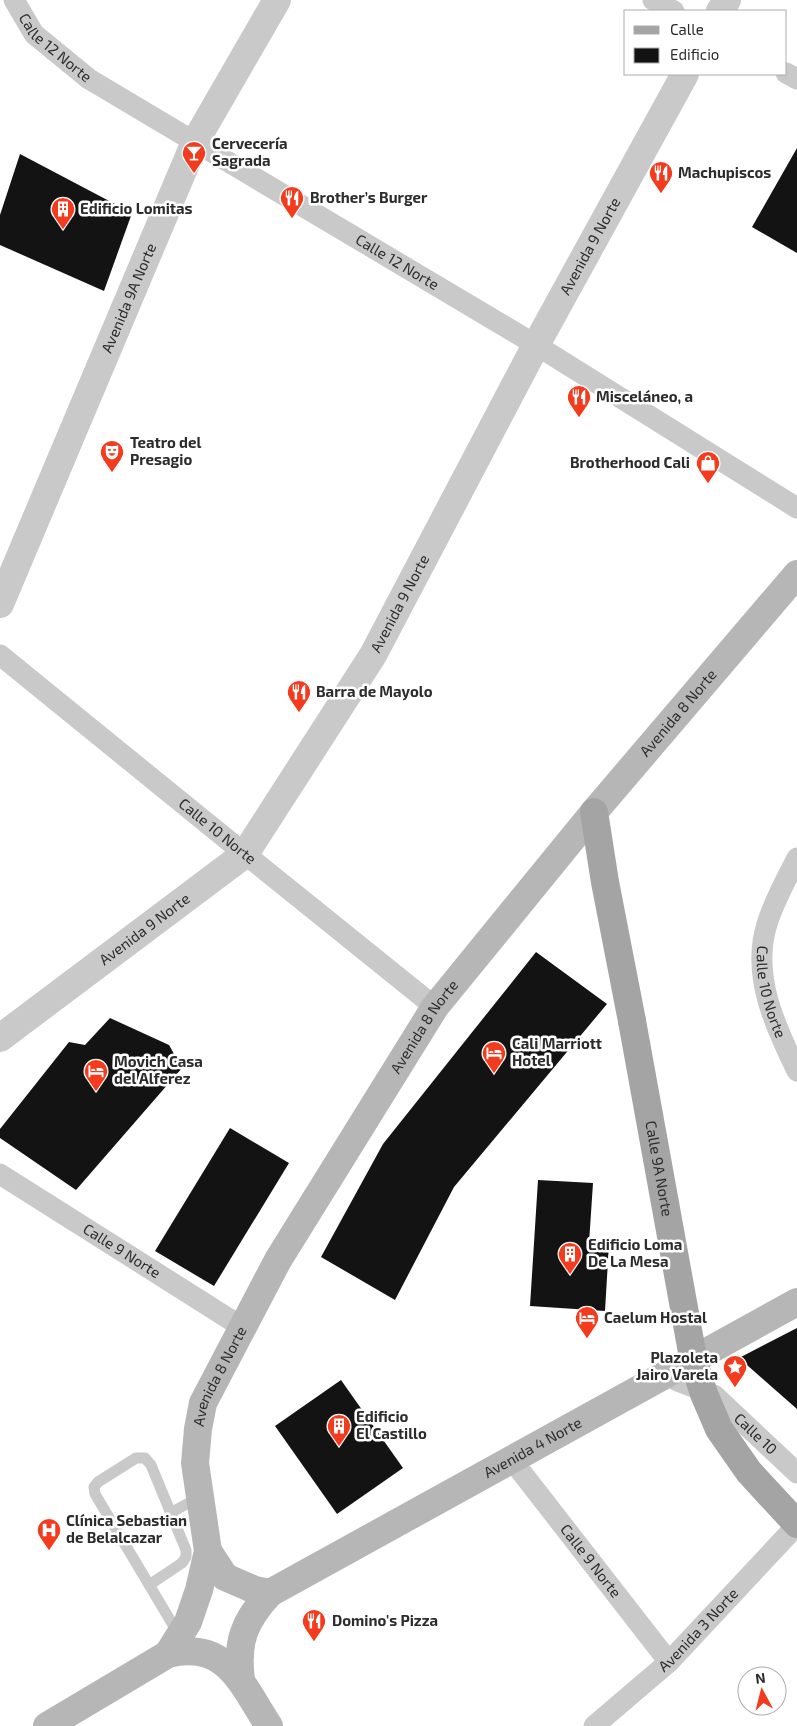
<svg xmlns="http://www.w3.org/2000/svg" width="797" height="1726" font-family="'Exo 2',sans-serif">
<style>
.building{fill:#131313}
.lines{fill:none;stroke-linecap:round;stroke-linejoin:round}
.service{stroke:#c9c9c9;stroke-width:11}
.minor{stroke:#c9c9c9;stroke-width:21}
.tertiary{stroke:#c9c9c9;stroke-width:28}
.secondary{stroke:#b6b6b6;stroke-width:28}
.primary{stroke:#a4a4a4;stroke-width:28}
.primary-bridge{stroke:#a4a4a4;stroke-width:28}
.labels{text-anchor:middle;stroke-width:5;stroke-linejoin:round;paint-order:stroke}
.street-label{font-size:15px;fill:#2c2c2c;stroke:#fff}
.poi-label{font-size:15px;font-weight:bold;fill:#2c2c2c;stroke:#fff;text-anchor:start}
</style>
<rect width="100%" height="100%" fill="#fff"/>
<!-- building -->
<g class="building">
<path d="M797,148v105l-45,-26z"/>
<path d="M20,154l112,59 -28,78 -104,-46v-30z"/>
<path d="M536,952l71,52 -153,183 -59,113 -74,-43 62,-113z"/>
<path d="M110,1018l59,27 13,23 -106,122 -76,-52v-9l69,-87 16,3z"/>
<path d="M230,1128l59,35 -75,123 -59,-35z"/>
<path d="M538,1180l55,3 -4,60 20,1 -4,67 -75,-5z"/>
<path d="M797,1328v81l-58,-51z"/>
<path d="M341,1380l62,88 -66,46 -62,-88z"/>
</g>
<g class="lines">
<!-- service -->
<g class="service">
<path d="M170,1513l30,-16"/>
<path d="M149,1585l33,-22 4,-6v-7l-35,-85 -6,-7h-9l-38,24 -4,5 1,7 84,141"/>
</g>
<!-- minor -->
<g class="minor">
<path id="s1" d="M14,0l20,34 55,45 447,266 261,163"/>
<path d="M653,0l21,11"/>
<path d="M786,73l11,6"/>
<path id="s2" d="M0,655l245,199 190,153"/>
<path id="s3" d="M797,858c-11,22 -23,43 -30,66 -16,51 8,102 30,147"/>
<path id="s4" d="M0,1174l242,153"/>
<path id="s5" d="M666,1375l14,7 34,13 83,78"/>
<path id="s6" d="M512,1460l157,202"/>
<path id="s7" d="M594,1726l75,-64 128,-137"/>
</g>
<!-- tertiary -->
<g class="tertiary">
<path d="M720,11l7,-11"/>
<path id="s8" d="M0,604l195,-462 82,-142"/>
<path id="s9" d="M0,1038l245,-184 128,-199 163,-310 149,-271"/>
</g>
<!-- secondary -->
<g class="secondary">
<path d="M208,1551l17,26 30,13 15,3"/>
<path id="s10" d="M168,1654l20,-32 11,-32 9,-39 -13,-88 3,-34 5,-26 75,-143 157,-253 159,-195 203,-238"/>
<path id="s11" d="M241,1680c-5,-38 3,-59 29,-87l527,-291"/>
<path d="M47,1726l121,-72c59,-15 74,31 101,72"/>
</g>
<!-- primary -->
<path class="primary" d="M594,812l11,70 27,139"/>
<!-- primary-bridge -->
<path class="primary-bridge" id="s12" d="M632,1021l62,342 10,31 15,35 30,43 48,52"/>
</g>
<!-- icons -->
<defs>
<g id="bar-pin" transform="scale(1.25)"><path d="M0 17L-7.5 6A9.5 9.5 0 1 1 7.5 6Z" fill="#f43b1d" stroke="#fff"/><path d="M-6-5H6L.8 .8V4.5H3.5V6h-7V4.5H-.8V.8Z" fill="#fff"/></g>
<g id="restaurant-pin" transform="scale(1.25)"><path d="M0 17L-7.5 6A9.5 9.5 0 1 1 7.5 6Z" fill="#f43b1d" stroke="#fff"/><path d="M-5-6h1v4h1v-4h1v4h1v-4h1v5L-1.5 .5V6h-2V.5L-5-1ZM5-6V6H3V1.5H1.5Q1.5-4 5-6Z" fill="#fff"/></g>
<g id="building-pin" transform="scale(1.25)"><path d="M0 17L-7.5 6A9.5 9.5 0 1 1 7.5 6Z" fill="#f43b1d" stroke="#fff"/><path d="M-4-6H4V6H1V3H-1V6H-4ZM-2.5-4.3h1.7v1.8h-1.7ZM.8-4.3h1.7v1.8H.8ZM-2.5-1h1.7V.8h-1.7ZM.8-1h1.7V.8H.8Z" fill="#fff"/></g>
<g id="theatre-pin" transform="scale(1.25)"><path d="M0 17L-7.5 6A9.5 9.5 0 1 1 7.5 6Z" fill="#f43b1d" stroke="#fff"/><path d="M-5-5.5Q0-4 5-5.5V0Q5 5 0 6Q-5 5-5 0ZM-3.3-2.5H-1v1.5H-3.3ZM1-2.5H3.3v1.5H1ZM-2.8 1Q0 5.5 2.8 1Z" fill="#fff"/></g>
<g id="shop-pin" transform="scale(1.25)"><path d="M0 17L-7.5 6A9.5 9.5 0 1 1 7.5 6Z" fill="#f43b1d" stroke="#fff"/><path d="M-5-2.5h2.3a2.7 3.5 0 0 1 5.4 0H5L5.5 6h-11ZM-1.5-2.5h3a1.5 2.3 0 0 0-3 0Z" fill="#fff"/></g>
<g id="hotel-pin" transform="scale(1.25)"><path d="M0 17L-7.5 6A9.5 9.5 0 1 1 7.5 6Z" fill="#f43b1d" stroke="#fff"/><path d="M-6-4.5h1.5V1H6V5H4.5V3h-9V5H-6ZM-4 0a1.8 1.8 0 1 1 3.6 0ZM.5 0V-2.5h3Q6-2.5 6 0Z" fill="#fff"/></g>
<g id="sight-pin" transform="scale(1.25)"><path d="M0 17L-7.5 6A9.5 9.5 0 1 1 7.5 6Z" fill="#f43b1d" stroke="#fff"/><path d="M0-6L1.8-2.2L6-1.7L2.9 1.2L3.7 5.4L0 3.3L-3.7 5.4L-2.9 1.2L-6-1.7L-1.8-2.2Z" fill="#fff"/></g>
<g id="hospital-pin" transform="scale(1.25)"><path d="M0 17L-7.5 6A9.5 9.5 0 1 1 7.5 6Z" fill="#f43b1d" stroke="#fff"/><path d="M-5-5h3v3.5h4V-5h3V5h-3V1.5h-4V5h-3Z" fill="#fff"/></g>
</defs>
<g fill-rule="evenodd">
<use href="#bar-pin" x="194" y="153"/>
<use href="#restaurant-pin" x="661" y="173"/>
<use href="#restaurant-pin" x="292" y="198"/>
<use href="#building-pin" x="63" y="209"/>
<use href="#restaurant-pin" x="579" y="397"/>
<use href="#theatre-pin" x="112" y="452"/>
<use href="#shop-pin" x="708" y="463"/>
<use href="#restaurant-pin" x="299" y="692"/>
<use href="#hotel-pin" x="494" y="1053"/>
<use href="#hotel-pin" x="96" y="1071"/>
<use href="#building-pin" x="570" y="1254"/>
<use href="#hotel-pin" x="587" y="1318"/>
<use href="#sight-pin" x="735" y="1367"/>
<use href="#building-pin" x="339" y="1426"/>
<use href="#hospital-pin" x="49" y="1530"/>
<use href="#restaurant-pin" x="314" y="1621"/>
</g>
<g class="labels">
<!-- street labels -->
<g class="street-label">
<text dy="5" stroke="none"><textPath href="#s1" startOffset="64">Calle 12 Norte</textPath></text>
<text dy="5" stroke="none"><textPath href="#s9" startOffset="1006">Avenida 9 Norte</textPath></text>
<text dy="5" stroke="none"><textPath href="#s1" startOffset="469">Calle 12 Norte</textPath></text>
<text dy="5" stroke="none"><textPath href="#s8" startOffset="332">Avenida 9A Norte</textPath></text>
<text dy="5" stroke="none"><textPath href="#s9" startOffset="601">Avenida 9 Norte</textPath></text>
<text dy="5" stroke="none"><textPath href="#s10" startOffset="1102">Avenida 8 Norte</textPath></text>
<text dy="5" stroke="none"><textPath href="#s2" startOffset="280">Calle 10 Norte</textPath></text>
<text dy="5" stroke="none"><textPath href="#s9" startOffset="181">Avenida 9 Norte</textPath></text>
<text dy="5" stroke="none"><textPath href="#s3" startOffset="142">Calle 10 Norte</textPath></text>
<text dy="5" stroke="none"><textPath href="#s10" startOffset="698">Avenida 8 Norte</textPath></text>
<text dy="5" stroke="none"><textPath href="#s12" startOffset="150">Calle 9A Norte</textPath></text>
<text dy="5" stroke="none"><textPath href="#s4" startOffset="144">Calle 9 Norte</textPath></text>
<text dy="5" stroke="none"><textPath href="#s10" startOffset="292">Avenida 8 Norte</textPath></text>
<text dy="5" stroke="none"><textPath href="#s5" startOffset="109">Calle 10</textPath></text>
<text dy="5" stroke="none"><textPath href="#s11" startOffset="396">Avenida 4 Norte</textPath></text>
<text dy="5" stroke="none"><textPath href="#s6" startOffset="128">Calle 9 Norte</textPath></text>
<text dy="5" stroke="none"><textPath href="#s7" startOffset="142">Avenida 3 Norte</textPath></text>
</g>
<!-- poi labels -->
<g class="poi-label">
<text x="212" y="149">Cervecería<tspan x="212" dy="17">Sagrada</tspan></text>
<text x="678" y="178">Machupiscos</text>
<text x="310" y="203">Brother’s Burger</text>
<text x="80" y="214">Edificio Lomitas</text>
<text x="596" y="402">Misceláneo, a</text>
<text x="130" y="448">Teatro del<tspan x="130" dy="17">Presagio</tspan></text>
<text x="690" y="468" text-anchor="end">Brotherhood Cali</text>
<text x="316" y="697">Barra de Mayolo</text>
<text x="512" y="1049">Cali Marriott<tspan x="512" dy="17">Hotel</tspan></text>
<text x="114" y="1067">Movich Casa<tspan x="114" dy="17">del Alferez</tspan></text>
<text x="588" y="1250">Edificio Loma<tspan x="588" dy="17">De La Mesa</tspan></text>
<text x="604" y="1323">Caelum Hostal</text>
<text x="718" y="1363" text-anchor="end">Plazoleta<tspan x="718" dy="17">Jairo Varela</tspan></text>
<text x="356" y="1422">Edificio<tspan x="356" dy="17">El Castillo</tspan></text>
<text x="66" y="1526">Clínica Sebastian<tspan x="66" dy="17">de Belalcazar</tspan></text>
<text x="332" y="1626">Domino's Pizza</text>
</g>
</g>
<!-- legend -->
<rect x="624" y="10" width="162" height="65" fill="#ffffff" stroke="#ababab"/>
<rect x="634" y="26" width="25" height="8" fill="#a4a4a4" stroke="#ababab"/>
<text x="670" y="35" font-size="15" fill="#2c2c2c">Calle</text>
<rect x="634" y="48" width="25" height="15" fill="#131313" stroke="#ababab"/>
<text x="670" y="60" font-size="15" fill="#2c2c2c">Edificio</text>
<!-- north arrow -->
<g transform="translate(762 1691) rotate(353)"><circle r="24" fill="#ffffff" stroke="#ababab"/>
<path d="M0-4L9 19L0 12L-9 19Z" fill="#f43b1d"/>
<text y="-8" font-size="14" font-weight="bold" text-anchor="middle" fill="#2c2c2c">N</text>
</g>
</svg>
